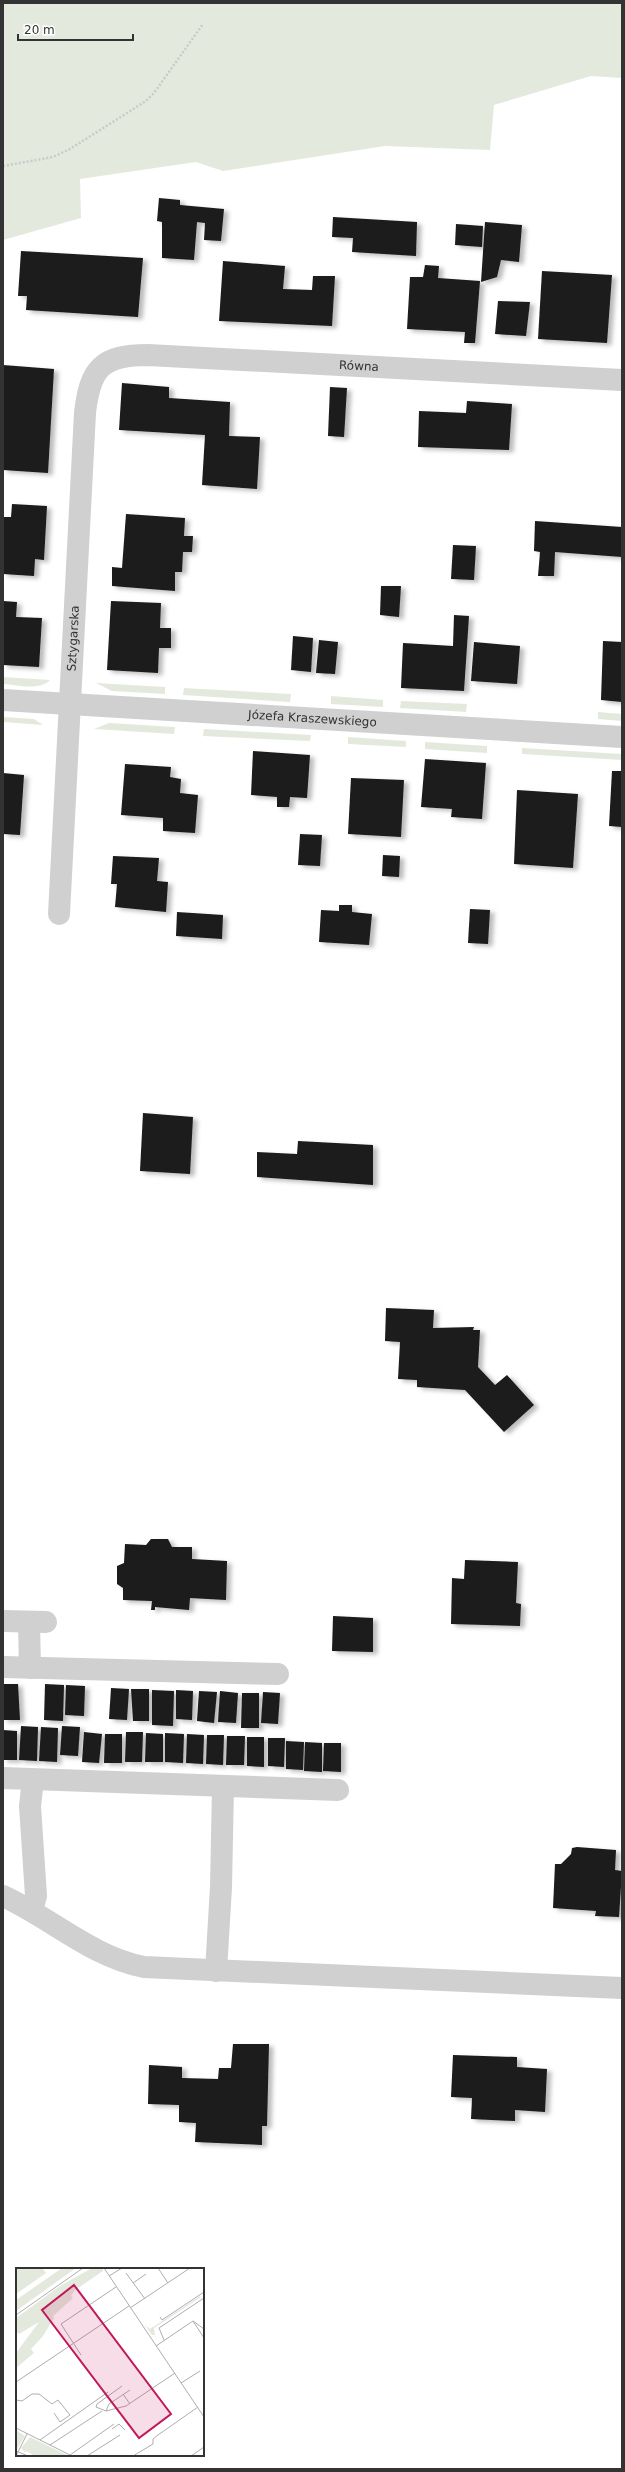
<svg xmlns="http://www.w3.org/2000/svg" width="625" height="2472" font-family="'DejaVu Sans',sans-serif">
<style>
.green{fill:#e4e9dd}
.building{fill:#1a1a1a;filter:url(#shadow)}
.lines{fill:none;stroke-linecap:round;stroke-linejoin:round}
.path{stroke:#cacaca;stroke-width:2.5;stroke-dasharray:2 2;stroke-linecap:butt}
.minor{stroke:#d0d0d0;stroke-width:22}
.labels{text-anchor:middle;stroke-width:4;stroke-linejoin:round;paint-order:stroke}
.street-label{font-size:12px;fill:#333;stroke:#fff}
.inset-road{fill:none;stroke:#adadad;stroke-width:1}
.view{fill:#c2185b;fill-opacity:0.15;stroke:#c2185b;stroke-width:2}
.inset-edge{fill:none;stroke:#333;stroke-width:2}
</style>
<defs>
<filter id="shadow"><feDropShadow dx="4.5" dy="2.5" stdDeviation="2" flood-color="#0004"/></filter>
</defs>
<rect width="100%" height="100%" fill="#fff"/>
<!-- green -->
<g class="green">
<path d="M3,3h619v75l-31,-2 -97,29 -4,45 -105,-4 -162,25 -27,-9 -116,17 1,39 -78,22z"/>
<path d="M3,677l47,3c-10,11 -33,5 -47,4z"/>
<path d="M96,683l69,4v7l-53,-3z"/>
<path d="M184,688l107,6 -1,8 -107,-7z"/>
<path d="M331,696l52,4v7l-52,-3z"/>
<path d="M401,701l66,3 -1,8 -66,-4z"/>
<path d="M598,712l24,2v7l-24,-2z"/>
<path d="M3,717l31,2 9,6 -40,-3z"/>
<path d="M109,723l66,4 -1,7 -80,-5z"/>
<path d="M204,729l107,6 -1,6 -107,-5z"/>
<path d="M348,737l58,4v6l-58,-3z"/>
<path d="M425,742l62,4v7l-62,-4z"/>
<path d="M522,748l100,6v6l-100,-6z"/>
</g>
<!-- building -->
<g class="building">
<path d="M159,198l21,2v5l44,4 -3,32 -17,-1 1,-17 -8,-1 -3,38 -32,-2v-36l-5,-1z"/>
<path d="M333,217l84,5 -1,34 -64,-4 1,-14 -21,-1z"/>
<path d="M485,222l37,3 -3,37 -18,-2 -4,17 -16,5z"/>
<path d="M456,224l27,2 -1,21 -27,-2z"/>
<path d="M21,251l122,7 -5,59 -112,-7 1,-14h-9z"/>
<path d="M223,261l62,5 -2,23 29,1 1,-14h22l-3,50 -113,-5z"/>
<path d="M425,265l14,1 -1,12 42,3 -5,62h-11l1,-11 -58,-3 3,-52h13z"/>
<path d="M542,271l70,4 -5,68 -69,-4z"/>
<path d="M498,301l32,1 -4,34 -31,-2z"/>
<path d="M3,365l51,4 -6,104 -45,-3z"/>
<path d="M122,383l47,4v11l61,4 -1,34 31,1 -3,52 -55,-4 3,-50 -86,-5z"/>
<path d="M330,387l17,1 -3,49 -16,-1z"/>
<path d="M467,401l45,3 -3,46 -91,-3 1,-36 47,2z"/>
<path d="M12,504l35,2 -3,54 -9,-1 -1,17 -31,-2v-57h8z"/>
<path d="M126,514l59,4 -1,18h9l-1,16h-9l-1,20h-7v19l-63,-5v-19l10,1z"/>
<path d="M535,521l87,6v30l-67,-5 -1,24h-16l2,-24 -6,-1z"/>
<path d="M453,545l23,1 -2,34 -23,-1z"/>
<path d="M381,586h20l-2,31 -19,-2z"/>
<path d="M3,601l14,1 -1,15 26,1 -3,49 -36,-2z"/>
<path d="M111,601l50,2 -1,25h11v20h-12l-1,25 -51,-3z"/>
<path d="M454,615l15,1 -5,75 -63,-3 2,-45 50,3z"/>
<path d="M293,636l20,2 -2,34 -20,-2z"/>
<path d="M319,640l19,2 -3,32 -19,-1z"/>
<path d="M603,641l19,1v60l-21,-2z"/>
<path d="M474,642l46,4 -3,38 -46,-3z"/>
<path d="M253,751l57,4 -3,43 -17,-1 -1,10h-12v-10l-26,-2z"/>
<path d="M425,759l61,4 -4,56 -31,-2 1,-8 -31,-2z"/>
<path d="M125,764l46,3 -1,10 11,2 -1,14 18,2 -3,38 -32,-2v-13l-42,-3z"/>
<path d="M612,771h10v56l-13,-1z"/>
<path d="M3,773l21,2 -4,60 -17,-1z"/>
<path d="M351,778l53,2 -3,57 -53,-3z"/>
<path d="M517,790l61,4 -5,74 -59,-4z"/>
<path d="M300,834l22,1 -2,31 -22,-1z"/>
<path d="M383,855l17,1 -1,21 -17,-1z"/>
<path d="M113,856l46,2 -2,23 11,1 -2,30 -51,-5 2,-23h-6z"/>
<path d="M339,905h13v7l20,2 -3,31 -50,-3 2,-32 18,1z"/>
<path d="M470,909l20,1 -2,34 -20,-1z"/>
<path d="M177,912l46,3 -1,24 -46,-3z"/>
<path d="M143,1113l50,4 -3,57 -50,-3z"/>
<path d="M298,1141l75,4v40l-116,-8v-25l40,2z"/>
<path d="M386,1308l48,2 -1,18 41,-1 -1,3h7l-2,37 17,18 12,-10 27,30 -30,27 -39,-42 -48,-3v-7l-19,-1 2,-37 -15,-1z"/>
<path d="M151,1539h17l4,8h20v12l35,2 -1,39 -36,-2 -1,12 -34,-3v3h-4l1,-9 -29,-1v-12l-6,-4v-18l7,-3 1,-19 21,1z"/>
<path d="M465,1560l53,2 -2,41 5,1 -1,22 -69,-2 1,-46 12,1z"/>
<path d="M333,1616l40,2v34l-41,-1z"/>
<path d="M3,1684h15l2,36h-17z"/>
<path d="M45,1684l19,1 -1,36 -19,-1z"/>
<path d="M66,1685l19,1 -1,30 -19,-1z"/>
<path d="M111,1688l18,1 -2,31 -18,-1z"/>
<path d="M131,1689h18v32h-16z"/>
<path d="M152,1690l22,1 -1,35 -21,-1z"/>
<path d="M176,1690l17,1 -1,29 -16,-1z"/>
<path d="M199,1691l18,1 -3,31 -17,-2z"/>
<path d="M220,1691l18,2 -2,30 -18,-1z"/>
<path d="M263,1692l17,1 -2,31 -17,-1z"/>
<path d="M242,1693h17v35h-18z"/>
<path d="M21,1726l17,1 -1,34 -18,-1z"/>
<path d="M62,1726l18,1 -2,29 -18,-1z"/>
<path d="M41,1727l17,1 -1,34 -18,-1z"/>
<path d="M3,1730l14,1v29h-14z"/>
<path d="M84,1732l18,2 -3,29 -17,-1z"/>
<path d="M126,1732h17l-1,30h-17z"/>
<path d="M146,1733l17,1v28h-18z"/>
<path d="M165,1733l19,1 -1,29 -18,-1z"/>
<path d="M105,1734h17v29h-18z"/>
<path d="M187,1734l17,1 -1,29 -17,-1z"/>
<path d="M207,1735h17l-1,30 -17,-1z"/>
<path d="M227,1736h18l-1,29h-18z"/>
<path d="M247,1737h17v30l-17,-1z"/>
<path d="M268,1738h17l-1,29 -16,-1z"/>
<path d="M286,1741l18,1 -1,28 -17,-1z"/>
<path d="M305,1742l17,1v29l-18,-1z"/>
<path d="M324,1743h17v29l-18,-1z"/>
<path d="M577,1847l39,3 -1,20 7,1 -3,46 -24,-1 1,-5 -43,-3 2,-44h6l10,-10 1,-6z"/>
<path d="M233,2044h36l-2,82h-5v19l-67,-3 1,-19 -17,-1v-17l-31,-1 1,-39 33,2v11l36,1 1,-11h12z"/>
<path d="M453,2055l64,2v10l30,2 -2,43 -30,-2v11l-44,-2 1,-21 -21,-1z"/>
</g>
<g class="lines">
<!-- path -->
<path class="path" d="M3,166l50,-9 17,-8 76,-48 8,-8 49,-69"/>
<!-- minor -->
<g class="minor">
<path id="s1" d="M3,700l619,37"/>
<path id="s2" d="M59,914l26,-501c5,-45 17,-58 63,-58l474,25"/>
<path d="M3,1621l43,1"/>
<path d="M29,1622l1,46"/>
<path d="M3,1667l275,7"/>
<path d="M3,1778l335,12"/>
<path d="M3,1896c48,22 89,61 141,71l478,21"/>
<path d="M32,1910l4,-14 -6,-90 3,-26"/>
<path d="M216,1971l5,-84 2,-100"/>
</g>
</g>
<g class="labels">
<!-- street labels -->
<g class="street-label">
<text dy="4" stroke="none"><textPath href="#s2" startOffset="812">Równa</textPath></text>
<text dy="4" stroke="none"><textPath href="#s2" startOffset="276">Sztygarska</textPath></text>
<text dy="4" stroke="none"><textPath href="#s1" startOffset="310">Józefa Kraszewskiego</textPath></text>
</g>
</g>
<!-- overview -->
<g transform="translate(16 2268)">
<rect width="188" height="188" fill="#fff"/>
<path d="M0,0h26l4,5 -30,21zM46,0h14l-60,43v-11zM76,0h10l1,3 -28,19 -4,6 2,2 -20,18 1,2 -11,18 -12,13 3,4 -18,15v-15l23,-31 -20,12 -3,-3v-13l44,-32zM184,28l1,1 -47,31 1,7h-3l-7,-10 5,4zM0,162l9,6 -8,13h-1zM14,169l39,19h-34l-9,-5 -1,2 -4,-5z" fill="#e4e9dd"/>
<path class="inset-road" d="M88,0l100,149M142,0l10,15M110,5l19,26M93,8l13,-8M117,15l13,-9M114,40l60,-40M0,47l67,-47M144,49l2,3 42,-28M177,53l11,17M148,72l-5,-12 45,-30M140,78l37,-25 11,8M65,87l-20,-31 55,-37M0,114l113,-76M165,115l19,-12M106,118l-25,18 -1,3 10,4 3,-7 21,-14M107,126l7,10M0,132l6,1 10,-7h7l13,10 6,-4 12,15 -10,7 -6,-9M90,143l20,-5 49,-33M0,160l56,28M96,161l7,-5 6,6M24,172l68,-48M34,177l52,-34M0,183l12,5M54,187l44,-31M0,188l11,-22M71,188l33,-21M117,188l20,-12v-5l5,-4 40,-28M175,188l13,-9"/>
<path class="view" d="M58,17l97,129 -32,24 -97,-128z"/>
<rect width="188" height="188" class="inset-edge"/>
</g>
<!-- border -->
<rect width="625" height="2472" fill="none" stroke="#333333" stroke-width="8"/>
<!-- scale -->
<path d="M18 34v6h115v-6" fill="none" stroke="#333333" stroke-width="2"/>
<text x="24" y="34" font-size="12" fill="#333333" stroke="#ffffff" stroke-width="3" paint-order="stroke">20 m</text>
</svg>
